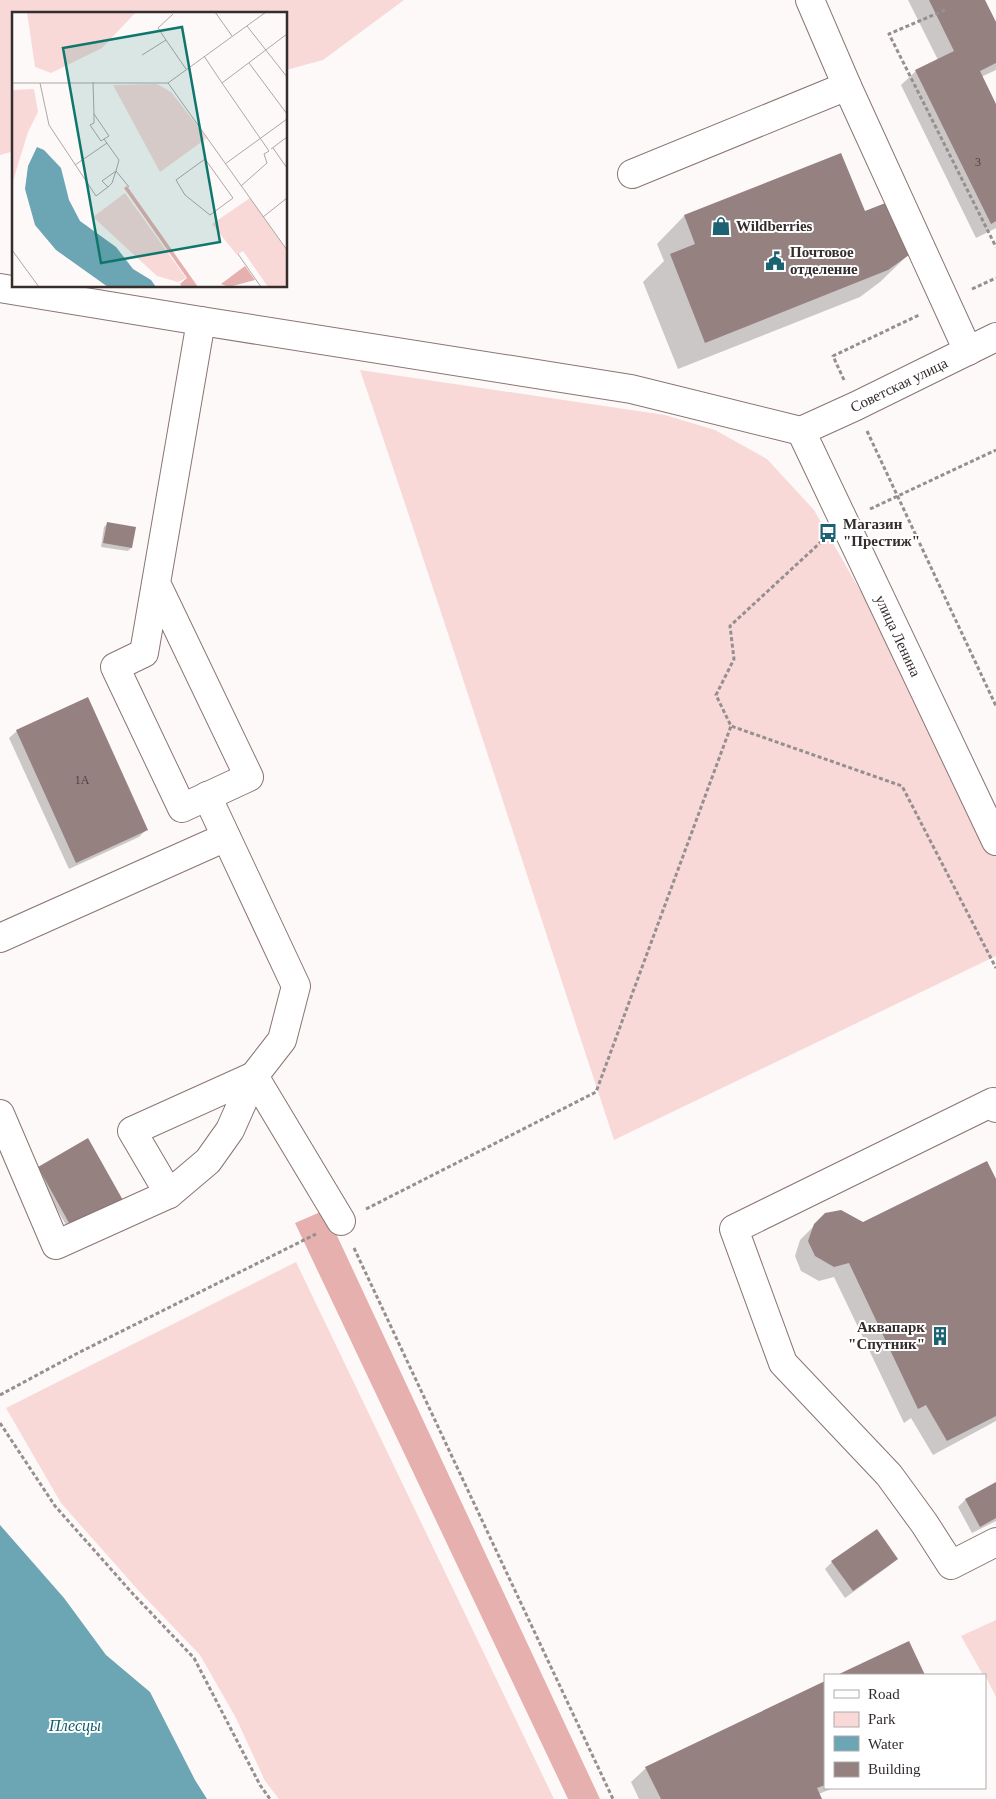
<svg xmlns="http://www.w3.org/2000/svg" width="996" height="1799" font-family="'Times New Roman',serif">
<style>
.green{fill:#f8d9d8}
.forest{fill:#e5b0ae}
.water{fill:#6ca5b4}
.shadow{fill:#0003}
.building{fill:#958180}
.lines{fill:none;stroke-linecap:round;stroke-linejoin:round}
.minor-casing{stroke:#897574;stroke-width:30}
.path{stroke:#968f8f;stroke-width:3;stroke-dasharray:4 2.5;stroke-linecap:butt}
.minor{stroke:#fff;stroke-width:28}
.labels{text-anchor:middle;stroke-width:4;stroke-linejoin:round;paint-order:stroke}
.number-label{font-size:12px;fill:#4d4141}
.poi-label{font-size:15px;font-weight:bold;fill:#352c2c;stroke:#fff;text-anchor:start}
.street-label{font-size:15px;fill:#352c2c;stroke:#fff}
.water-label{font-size:16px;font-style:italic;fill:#0b5d6c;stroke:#fff}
.inset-road{fill:none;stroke:#ada7a6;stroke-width:1}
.view{fill:#0f766e;fill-opacity:0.15;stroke:#0f766e;stroke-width:2.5}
.inset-edge{fill:none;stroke:#352c2c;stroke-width:2.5}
</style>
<rect width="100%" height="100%" fill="#fdf9f8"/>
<!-- green -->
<g class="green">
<path d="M0,0h404l-81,60 -37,10v-56h-272v137l-14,4z"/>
<path d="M360,370l305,45 50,15 52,29 47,51 83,145 99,194v107l-382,184c-85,-257 -167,-514 -254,-770z"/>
<path d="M296,1262l258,537h-275l-14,-18 -29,-63 -36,-63 -62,-65 -77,-87 -55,-95z"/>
<path d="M996,1620v77l-11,-22h-2l-22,-39z"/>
</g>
<!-- forest -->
<path class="forest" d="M325,1210l275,589h-32l-273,-576z"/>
<!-- water -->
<path class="water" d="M0,1525l64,73 42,57 44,37 45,88 12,19h-207z"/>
<!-- shadow -->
<g class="shadow">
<path d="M908,0h76l12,25v45l-15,7 15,30v121l-20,10 -75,-153 15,-14 22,-11z"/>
<path d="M841,154l23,59 44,42 -28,27 -20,15 -182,72 -35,-87 21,-21 -7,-17 27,-28z"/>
<path d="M108,523l27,5 -4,20 -3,3 -27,-4 3,-20z"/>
<path d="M17,731l129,99 -7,7 -70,32 -60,-131z"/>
<path d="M88,1140l-18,92 -35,-61z"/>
<path d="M996,1182v239l-63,34 -22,-37 -7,5 -70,-146 -15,4 -18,-10 -6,-15 5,-16 25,-25 38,8z"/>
<path d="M996,1483v38l-24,12 -14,-26 7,-7z"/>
<path d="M897,1559l-8,7 -44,32 -20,-29 7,-7z"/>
<path d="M908,1643l16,32h-84z"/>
<path d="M825,1683v105h8l-14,6 2,5h-182l-8,-17 15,-14z"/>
</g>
<!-- building -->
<g class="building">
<path d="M929,0h56l11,22v41l-16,8 16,33v117l-5,3 -76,-154 39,-19z"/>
<path d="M841,153l24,58 23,-9 21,53 -21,15 -183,73 -35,-89 25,-10 -11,-29z"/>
<path d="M107,522l29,5 -4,21 -29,-5z"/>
<path d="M88,697l60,133 -72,33 -60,-133z"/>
<path d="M88,1138l36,64 -51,28 -35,-63z"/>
<path d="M987,1161l9,18v237l-49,25 -21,-36 -8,4 -69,-146 -15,4 -19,-11 -7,-15 6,-17 11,-11 16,-3 22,12z"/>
<path d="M996,1482v36l-16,9 -15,-28z"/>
<path d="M877,1529l21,30 -45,32 -22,-30z"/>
<path d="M909,1641l16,34h-88z"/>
<path d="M825,1681v104l-8,3 5,11h-161l-16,-32z"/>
</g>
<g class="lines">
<!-- minor casing -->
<g class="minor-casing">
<g id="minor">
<path d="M810,0l37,86"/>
<path d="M632,174l215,-88 121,265"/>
<path d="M0,288l201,33 430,68 170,42"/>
<path d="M801,431l195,410"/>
<path d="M801,431l55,-25 140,-69"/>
<path d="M156,583l93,194 -67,31 -67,-141 29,-14 57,-332"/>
<path d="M207,796l89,190 -14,54 -28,36 87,145"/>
<path d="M0,938l226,-101"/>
<path d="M254,1076l-24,54 -22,31 -39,33 -37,-63z"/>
<path d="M996,1108l-3,-6 -259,127 49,134 106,112 35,48 27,42 45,-23"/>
<path d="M0,1114l56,131 113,-51"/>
</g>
</g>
<!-- path -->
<g class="path">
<path d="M945,10l-56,24 107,213"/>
<path d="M972,289l24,-11"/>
<path d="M844,380l-11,-24 86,-41"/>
<path d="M867,431l129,275"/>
<path d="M870,509l126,-59"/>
<path d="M822,541l-92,85 4,33 -18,36 15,31 171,60 94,182"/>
<path d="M366,1209l230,-117 135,-366"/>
<path d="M354,1248l259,551"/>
<path d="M0,1395l76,-41 240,-120"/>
<path d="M0,1423l55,83 78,88 61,64 66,127 10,14"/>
</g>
<!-- minor -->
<use href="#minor" class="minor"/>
</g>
<!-- icons -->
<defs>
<g id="shop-bare" transform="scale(1.5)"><path d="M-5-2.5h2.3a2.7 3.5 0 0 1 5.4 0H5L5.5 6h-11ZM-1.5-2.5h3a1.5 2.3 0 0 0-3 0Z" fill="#1b6372" stroke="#fff" stroke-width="2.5" paint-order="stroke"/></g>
<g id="civic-bare" transform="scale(1.5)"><path d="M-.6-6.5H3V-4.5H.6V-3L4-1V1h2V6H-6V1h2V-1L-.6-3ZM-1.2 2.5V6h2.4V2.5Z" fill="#1b6372" stroke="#fff" stroke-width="2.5" paint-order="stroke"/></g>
<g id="bus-bare" transform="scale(1.5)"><path d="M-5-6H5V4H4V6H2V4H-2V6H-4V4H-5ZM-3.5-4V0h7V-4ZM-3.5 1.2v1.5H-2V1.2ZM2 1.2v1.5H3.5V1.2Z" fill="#1b6372" stroke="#fff" stroke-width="2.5" paint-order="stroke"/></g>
<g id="building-bare" transform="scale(1.5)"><path d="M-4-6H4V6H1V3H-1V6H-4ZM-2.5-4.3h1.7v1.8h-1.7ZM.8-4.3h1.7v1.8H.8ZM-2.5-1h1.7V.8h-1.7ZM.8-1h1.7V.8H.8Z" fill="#1b6372" stroke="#fff" stroke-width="2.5" paint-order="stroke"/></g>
</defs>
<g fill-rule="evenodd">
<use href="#shop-bare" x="721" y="226"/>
<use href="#civic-bare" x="775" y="261"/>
<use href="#bus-bare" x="828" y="533"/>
<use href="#building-bare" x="940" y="1336"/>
</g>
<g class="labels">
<!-- number labels -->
<g class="number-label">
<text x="978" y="166">3</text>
<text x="82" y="784">1А</text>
</g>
<!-- poi labels -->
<g class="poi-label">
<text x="736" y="231">Wildberries</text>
<text x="790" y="257">Почтовое<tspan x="790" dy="17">отделение</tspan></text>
<text x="843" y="529">Магазин<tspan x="843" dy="17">"Престиж"</tspan></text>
<text x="925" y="1332" text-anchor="end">Аквапарк<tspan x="925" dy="17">"Спутник"</tspan></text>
</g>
<!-- street labels -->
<g class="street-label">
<text transform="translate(899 385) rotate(-26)" y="5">Советская улица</text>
<text transform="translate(898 636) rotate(65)" y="5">улица Ленина</text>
</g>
<!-- water labels -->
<g class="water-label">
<text x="75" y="1731">Плесцы</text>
</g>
</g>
<!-- overview -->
<g transform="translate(12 12)">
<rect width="275" height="275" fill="#fdf9f8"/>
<path d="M15,0h109l-34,36 -51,25 -16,-6zM145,72l14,8 36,46 -47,34 -47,-87zM22,77l4,23 -10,20 -16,52v-94zM113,181l61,85 -8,4 -21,-6 -64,-59zM238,186l37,52v37h-19l-25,-36 -6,4 -25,-31z" fill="#f8d9d8"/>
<path d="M115,174l71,101h-16l-2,-3 7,-6 -63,-90zM233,254l10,14 -26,7 -8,-3z" fill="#e5b0ae"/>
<path d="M25,135l7,3 17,18 8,32 11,21 36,26 17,22 18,11 5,7h-48l-52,-37 -21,-25 -10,-36 3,-23z" fill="#6ca5b4"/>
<path class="inset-road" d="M203,0l17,24M235,14l40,51M154,28l-8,-12 15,-14M130,43l24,-15 20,29M192,44l18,27 65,-49M237,51l38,51M81,70l1,32v9l-4,2 11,16 8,-5 -15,-22M0,71h156M28,71l9,42 47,71 12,-9M156,71l119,167M156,71l98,-71M210,71l47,68 -5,3 3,9 -26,23M92,127l15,21 -3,11 13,16M261,136l14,20M259,137l16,-12M193,147l28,39 -23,17 -25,-20 -9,-15zM213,152l62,-45M63,153l32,-22M104,159l-4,12 -4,4 -6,-6zM251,205l24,-19M0,238l27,37M226,242l23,33"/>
<path class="view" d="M170,15l38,215 -119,21 -38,-215z"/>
<rect width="275" height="275" class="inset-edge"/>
</g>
<!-- legend -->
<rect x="824" y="1674" width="162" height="115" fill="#ffffff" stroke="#aeabab"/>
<rect x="834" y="1690" width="25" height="8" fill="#ffffff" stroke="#aeabab"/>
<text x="868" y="1699" font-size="15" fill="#352c2c">Road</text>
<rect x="834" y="1712" width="25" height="15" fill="#f8d9d8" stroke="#aeabab"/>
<text x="868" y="1724" font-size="15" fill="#352c2c">Park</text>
<rect x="834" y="1736" width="25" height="15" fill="#6ca5b4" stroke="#aeabab"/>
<text x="868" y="1749" font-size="15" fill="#352c2c">Water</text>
<rect x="834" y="1762" width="25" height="15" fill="#958180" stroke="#aeabab"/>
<text x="868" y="1774" font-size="15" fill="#352c2c">Building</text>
</svg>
